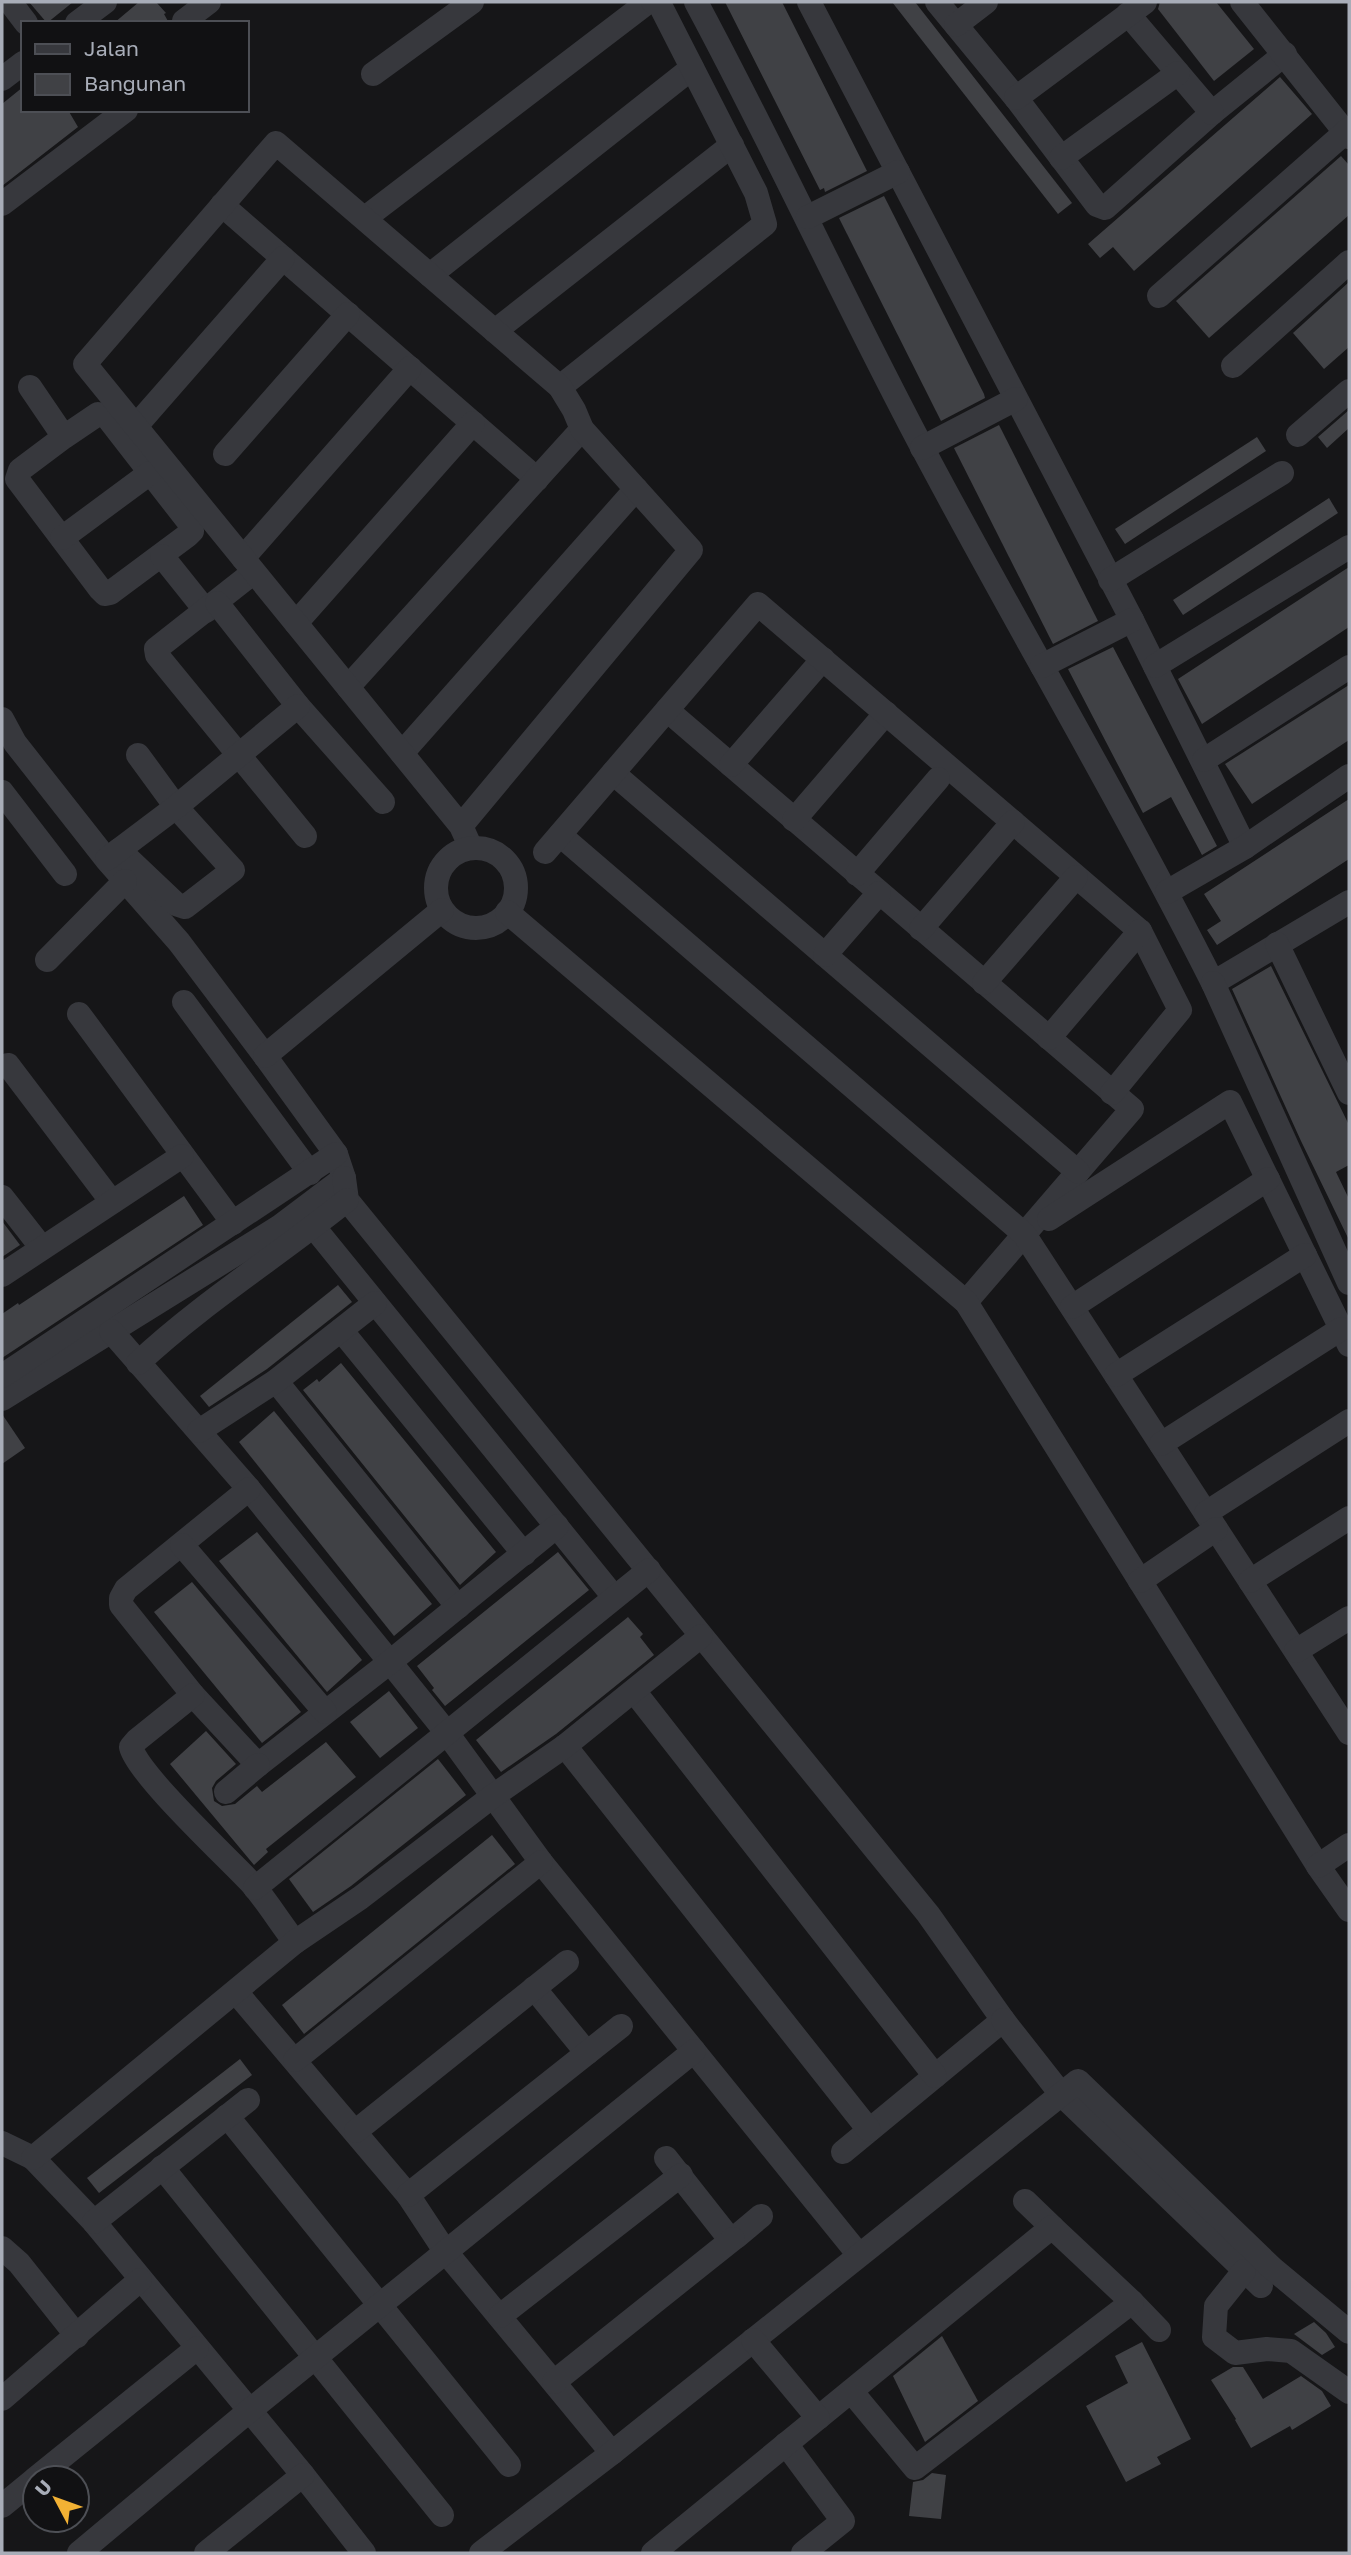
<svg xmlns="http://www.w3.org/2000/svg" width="1351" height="2555" font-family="'Golos Text',sans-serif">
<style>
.building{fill:#404145}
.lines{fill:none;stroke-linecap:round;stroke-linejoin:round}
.street{stroke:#37383d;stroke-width:24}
</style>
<rect width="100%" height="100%" fill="#161618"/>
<!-- building -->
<g class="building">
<path d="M29,2h44l-26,21z"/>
<path d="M139,2h17l10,11 -2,1 5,9h-55z"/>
<path d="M725,2h57l85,169 -42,21 -1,-4 -4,2z"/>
<path d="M892,2h23l157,201 -14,11z"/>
<path d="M1160,2h56l38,47 -40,32 -56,-72z"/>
<path d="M1280,77l32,37 -178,157 -21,-24 -13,11 -12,-14z"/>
<path d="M23,87v23h45l10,17 -76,59v-82z"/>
<path d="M1341,156l8,9v50l-140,123 -33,-37z"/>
<path d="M884,196l100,198 1,4 -44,23 -102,-203z"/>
<path d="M1349,282v65l-25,22 -31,-36z"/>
<path d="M1349,410v18l-22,20 -9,-11z"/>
<path d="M999,425l99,196 -45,23 -99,-196z"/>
<path d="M1257,437l9,14 -141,93 -10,-15z"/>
<path d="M1329,498l9,15 -155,102 -10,-15z"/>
<path d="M1349,567v60l-147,97 -24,-45z"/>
<path d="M1113,647l104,199 -15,9 -31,-58 -28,16 -75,-144z"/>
<path d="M1349,685v55l-97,64 -27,-40z"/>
<path d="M1349,799v60l-132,86 -10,-15 14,-9 -17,-27z"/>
<path d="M1271,966l78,159v40l-13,7 13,27v41l-48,-99 -69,-152z"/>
<path d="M184,1196l19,29 -201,133v-44l16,-11 1,2z"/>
<path d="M2,1221l18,24 -18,12z"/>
<path d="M338,1285l14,17 -85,67 -58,38 -9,-11z"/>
<path d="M341,1363l155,189 -36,33 -157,-195 14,-11 2,3z"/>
<path d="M274,1411l158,193 -38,32 -155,-194z"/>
<path d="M2,1414l23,34 -23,16z"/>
<path d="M257,1532l105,128 -35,32 -108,-131z"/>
<path d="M558,1552l31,38 -144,116 -13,-16 2,-2 -17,-22z"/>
<path d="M192,1582l109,130 -39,31 -108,-131z"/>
<path d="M628,1617l15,17 -3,3 14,18 -98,79 -55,38 -25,-32z"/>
<path d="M389,1691l29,37 -38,30 -30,-36z"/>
<path d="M206,1731l30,33 -20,17 -4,7 2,13 8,5 13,-2 22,-18 5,6 64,-50 30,35 -90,72 2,3 -14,13 -84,-101z"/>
<path d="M438,1759l28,36 -115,91 -38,26 -24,-33z"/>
<path d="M492,1835l23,29 -211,170 -22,-29z"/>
<path d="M240,2059l12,16 -153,118 -12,-15z"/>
<path d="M1314,2322l12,11 9,14 -13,8 -28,-21z"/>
<path d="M942,2336l36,65 -53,41 -32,-66z"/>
<path d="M1142,2342l49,97 -34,18 4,7 -35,18 -40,-76 42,-23 -13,-27z"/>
<path d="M1233,2367h10l20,32 38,-23 21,15 9,15 -39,24 -2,-4 -39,22 -16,-28 1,-1 -25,-39z"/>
<path d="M932,2473l14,2 -5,44 -32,-3 4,-34 10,-2z"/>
</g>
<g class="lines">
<!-- street -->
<g class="street">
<path d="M10,2l16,21"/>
<path d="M696,2c79,147 149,300 227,447 95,179 199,354 290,534l136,-81"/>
<path d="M809,2l323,618 113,227"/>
<path d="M937,2l79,96 81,107 8,3 107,-95 73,-59"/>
<path d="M1242,2l107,135"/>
<path d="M1128,14l84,99"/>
<path d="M184,21l25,-19"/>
<path d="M77,23l28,-21"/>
<path d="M956,25l30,-23"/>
<path d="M373,74l99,-72"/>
<path d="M2,79l21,-16"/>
<path d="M1016,98l129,-96"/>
<path d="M1061,158l117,-85"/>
<path d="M2,204l124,-94"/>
<path d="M222,205l315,274"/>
<path d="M808,217l90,-45"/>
<path d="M365,218l283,-216"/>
<path d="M430,275l262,-207"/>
<path d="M1159,296l190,-167"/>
<path d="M495,331l237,-186"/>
<path d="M1233,366l116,-104"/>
<path d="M30,387l34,50 34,-23 9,3 84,108 1,6 -4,4 -78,58 -5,1 -5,-5 -83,-110 3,-9 44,-33"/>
<path d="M560,387l205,-163 -9,-31 -97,-190 -6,-1"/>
<path d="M136,426l147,-168"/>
<path d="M1298,435l51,-44"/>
<path d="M922,448l94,-49"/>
<path d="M225,454l123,-140"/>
<path d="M62,538l88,-65"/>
<path d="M162,556l44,55"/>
<path d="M243,558l167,-190"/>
<path d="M245,579l-89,70 1,6 148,181"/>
<path d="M1110,580l172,-107"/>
<path d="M217,603l81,103 85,96"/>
<path d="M296,623l177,-200"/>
<path d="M1042,666l90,-46"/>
<path d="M1155,666l194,-119"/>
<path d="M348,687l234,-258"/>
<path d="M667,710l465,399 -166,193"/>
<path d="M2,719l13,24 92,117 72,82 86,114 71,98 8,24 -65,49 -277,172"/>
<path d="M402,753l234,-264"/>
<path d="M1204,760l145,-93"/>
<path d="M731,765l92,-106"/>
<path d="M613,773l465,399"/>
<path d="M2,792l63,82"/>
<path d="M794,820l92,-107"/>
<path d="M461,826l-376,-462 191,-221 284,244 14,23 8,19 109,121 -230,276 10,22"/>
<path d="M560,835l464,399 325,499"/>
<circle cx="476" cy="888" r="40"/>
<path d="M119,850l57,54 9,3 48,-37 -57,-63 -38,-52"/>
<path d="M545,852l213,-248 382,327 40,79 -68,83"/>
<path d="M107,859l69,-52 122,-101"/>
<path d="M857,874l81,-95"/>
<path d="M1167,892l78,-45 104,-71"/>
<path d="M507,912l459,390 352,564 31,44"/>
<path d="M921,929l92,-107"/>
<path d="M1277,944l72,149"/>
<path d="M825,955l54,-62"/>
<path d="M47,960l78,-79"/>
<path d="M984,983l92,-106"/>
<path d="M1213,983l136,300"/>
<path d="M184,1002l126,171"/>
<path d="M79,1014l154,209"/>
<path d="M1049,1038l91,-107"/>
<path d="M265,1056l177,-146"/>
<path d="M8,1065l104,137"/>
<path d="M344,1178l3,22 581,714 75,106 -160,132"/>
<path d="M2,1197l40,51"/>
<path d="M1049,1219l181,-117 119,243"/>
<path d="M313,1226l301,371"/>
<path d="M2,1275l180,-119"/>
<path d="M1072,1307l196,-128"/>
<path d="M341,1330l183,224"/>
<path d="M111,1331l138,158 141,173 57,71 94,129 318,393"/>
<path d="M138,1363c64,-60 141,-108 209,-163"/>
<path d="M1116,1375l189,-120"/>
<path d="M2,1376l334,-222"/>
<path d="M276,1381l182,226"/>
<path d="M199,1431l77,-50 99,-78"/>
<path d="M1161,1444l180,-115"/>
<path d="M249,1489l-123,100 -5,9v7l72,90 65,70 132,-103 167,-136"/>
<path d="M1206,1513l143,-92"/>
<path d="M182,1545l143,167"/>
<path d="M1140,1581l76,-52"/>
<path d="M1250,1581l99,-63"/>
<path d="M1296,1651l53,-33"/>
<path d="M634,1691l301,385"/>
<path d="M193,1695l-56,45 -6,7c7,28 98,112 122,138 15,18 28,39 42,57"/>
<path d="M565,1746l304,384"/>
<path d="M226,1792l32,-27"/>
<path d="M1318,1866l31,-21"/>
<path d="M255,1888l394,-318"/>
<path d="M534,1988l53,65"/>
<path d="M236,1992l172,203 37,56 167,202"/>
<path d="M1003,2020l58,74 200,192"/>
<path d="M295,2060l246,-198"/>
<path d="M227,2116l282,349"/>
<path d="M356,2131l211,-169"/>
<path d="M2,2143l31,15 61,64 209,253 61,78"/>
<path d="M33,2158l262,-216 65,-44 133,-102 72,-50 136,-110"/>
<path d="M666,2158l63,80 7,-1 25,-21"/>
<path d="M162,2167l280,348"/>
<path d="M408,2195l213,-169"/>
<path d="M1025,2201l27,26"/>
<path d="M94,2222l154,-122"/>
<path d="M2,2248l17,15 58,73"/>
<path d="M1244,2271l-28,35 -2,31 21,16 32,-4 24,2 58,41"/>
<path d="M1132,2302l27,28"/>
<path d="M500,2316l181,-141"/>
<path d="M554,2382l179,-143"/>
<path d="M2,2399l138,-119"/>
<path d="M818,2418l234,-191 80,75 -217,166 -64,-77"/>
<path d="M786,2444l57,77 -40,32"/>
<path d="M36,2478l161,-130"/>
<path d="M2,2506l33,-27"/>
<path d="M79,2553l170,-142 445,-360"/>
<path d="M206,2553l97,-78"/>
<path d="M481,2553l131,-100 466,-372 194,187 77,64"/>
<path d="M653,2553l165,-135 -65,-78"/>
</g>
</g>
<!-- border -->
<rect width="1351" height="2555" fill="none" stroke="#a8adb8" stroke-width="7"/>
<!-- legend -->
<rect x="21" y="21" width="228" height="91" fill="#111113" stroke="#4d4f55" stroke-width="2"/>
<rect x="35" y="44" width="35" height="10" fill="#37383d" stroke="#4d4f55" stroke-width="2"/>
<text x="84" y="56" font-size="21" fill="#a8adb8">Jalan</text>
<rect x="35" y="74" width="35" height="21" fill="#404145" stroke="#4d4f55" stroke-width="2"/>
<text x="84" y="91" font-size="21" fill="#a8adb8">Bangunan</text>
<!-- north arrow -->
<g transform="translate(56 2499) rotate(311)"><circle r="33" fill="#111113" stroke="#4d4f55" stroke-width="2"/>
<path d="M0-5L12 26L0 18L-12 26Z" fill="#f2b134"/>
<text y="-10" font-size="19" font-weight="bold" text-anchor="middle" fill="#a8adb8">U</text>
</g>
</svg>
